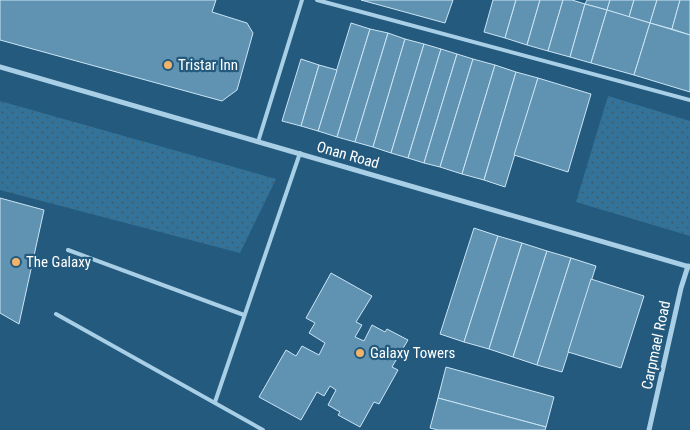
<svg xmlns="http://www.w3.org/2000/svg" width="690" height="430" font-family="'Roboto Condensed',sans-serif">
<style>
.grass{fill:url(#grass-dots)}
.building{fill:#6092b1;stroke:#cbe5f5}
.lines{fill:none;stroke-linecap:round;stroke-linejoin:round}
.service{stroke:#a8cfe6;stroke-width:4}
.minor{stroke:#a8cfe6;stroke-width:5}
.poi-dot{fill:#f1b36a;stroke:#235a7e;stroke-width:2}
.labels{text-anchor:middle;stroke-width:4.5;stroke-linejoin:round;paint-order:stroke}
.poi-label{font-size:15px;fill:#fff;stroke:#235a7e;text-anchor:start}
.street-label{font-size:15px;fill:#fff;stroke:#235a7e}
</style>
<defs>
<pattern id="grass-dots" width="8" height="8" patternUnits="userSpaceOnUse" patternTransform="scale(1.25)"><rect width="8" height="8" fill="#33739a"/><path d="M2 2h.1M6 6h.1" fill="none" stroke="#425c6b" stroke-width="1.8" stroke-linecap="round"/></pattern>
</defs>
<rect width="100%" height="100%" fill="#235a7e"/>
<!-- grass -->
<g class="grass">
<path d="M608,96l82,25v115l-114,-34z"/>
<path d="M0,101l276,78 -36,74 -240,-63z"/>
</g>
<!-- building -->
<g class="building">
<path d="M0,0h216l-4,12 35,11 6,10 -16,57 -15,11 -222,-61z"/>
<path d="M361,0h92l-8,23z"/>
<path d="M493,0h23l-11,38 -21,-6z"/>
<path d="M516,0h24l-13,45 -22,-7z"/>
<path d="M540,0h23l-15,51 -21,-6z"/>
<path d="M563,0h9l13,4 -15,53 -22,-6z"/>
<path d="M587,0h23l-3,10 -22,-6z"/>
<path d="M610,0h24l-5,17 -22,-7z"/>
<path d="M634,0h23l-7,23 -21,-6z"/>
<path d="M657,0h23l-8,29 -22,-6z"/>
<path d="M680,0h10v35l-18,-6z"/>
<path d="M585,4l22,6 -16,53 -21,-6z"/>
<path d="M607,10l43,13 -16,52 -43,-12z"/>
<path d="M351,23l19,6 -33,108 -19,-6z"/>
<path d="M650,23l40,12v57l-56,-17z"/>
<path d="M370,29l18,4 -33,109 -18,-5z"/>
<path d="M388,33l17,6 -32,108 -18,-5z"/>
<path d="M405,39l19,5 -33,109 -18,-6z"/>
<path d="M424,44l17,5 -33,109 -17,-5z"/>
<path d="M441,49l16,5 -33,109 -16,-5z"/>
<path d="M457,54l16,5 -33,108 -16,-4z"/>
<path d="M301,59l18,6 -18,61 -19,-5z"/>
<path d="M473,59l22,6 -33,109 -22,-7z"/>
<path d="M319,65l18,5 -19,61 -17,-5z"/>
<path d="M495,65l21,7 -32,108 -22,-6z"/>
<path d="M516,72l22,6 -33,109 -21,-7z"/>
<path d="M538,78l53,16 -23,78 -54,-17z"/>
<path d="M0,198l44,12 -25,114 -19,-11z"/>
<path d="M474,228l24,8 -34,106 -24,-8z"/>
<path d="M498,236l24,7 -33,106 -25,-7z"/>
<path d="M522,243l25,8 -34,106 -24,-8z"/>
<path d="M547,251l24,7 -34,107 -24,-8z"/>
<path d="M571,258l25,8 -34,106 -25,-7z"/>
<path d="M331,273l41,23 -16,26 6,3 -7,12 9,4 8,-16 13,7 2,-3 21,11 -16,27 6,3 -19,34 -5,-2 -14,25 -22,-12 2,-3 -12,-7 8,-15 -6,-4 -6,10 -7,-4 -16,28 -42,-23 27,-47 10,6 6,-10 17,9 6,-12 -16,-10 6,-10 -9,-5z"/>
<path d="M591,279l53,17 -23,72 -53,-16z"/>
<path d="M446,367l108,30 -8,30 -108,-29z"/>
<path d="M438,398l108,29 -1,3h-107l-8,-2z"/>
</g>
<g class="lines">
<!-- service -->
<g class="service">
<path d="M317,0l373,100"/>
<path d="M258,142l44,-142"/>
<path d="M68,250l176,65"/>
<path d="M56,314l207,116"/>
<path d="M215,402l85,-249"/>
</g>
<!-- minor -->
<g class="minor">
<path d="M0,67l690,200"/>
<path d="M649,430l32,-142 7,-22"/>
</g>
</g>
<!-- markers -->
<g class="poi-dot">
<circle cx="168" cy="65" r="5"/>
<circle cx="16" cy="262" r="5"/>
<circle cx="360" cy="353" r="5"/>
</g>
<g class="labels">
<!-- poi labels -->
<g class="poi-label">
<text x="178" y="70">Tristar Inn</text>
<text x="26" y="267">The Galaxy</text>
<text x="370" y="358">Galaxy Towers</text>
</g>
<!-- street labels -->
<g class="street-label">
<text transform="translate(348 155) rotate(16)" y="5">Onan Road</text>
<text transform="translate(656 345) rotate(-78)" y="5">Carpmael Road</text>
</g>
</g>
</svg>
